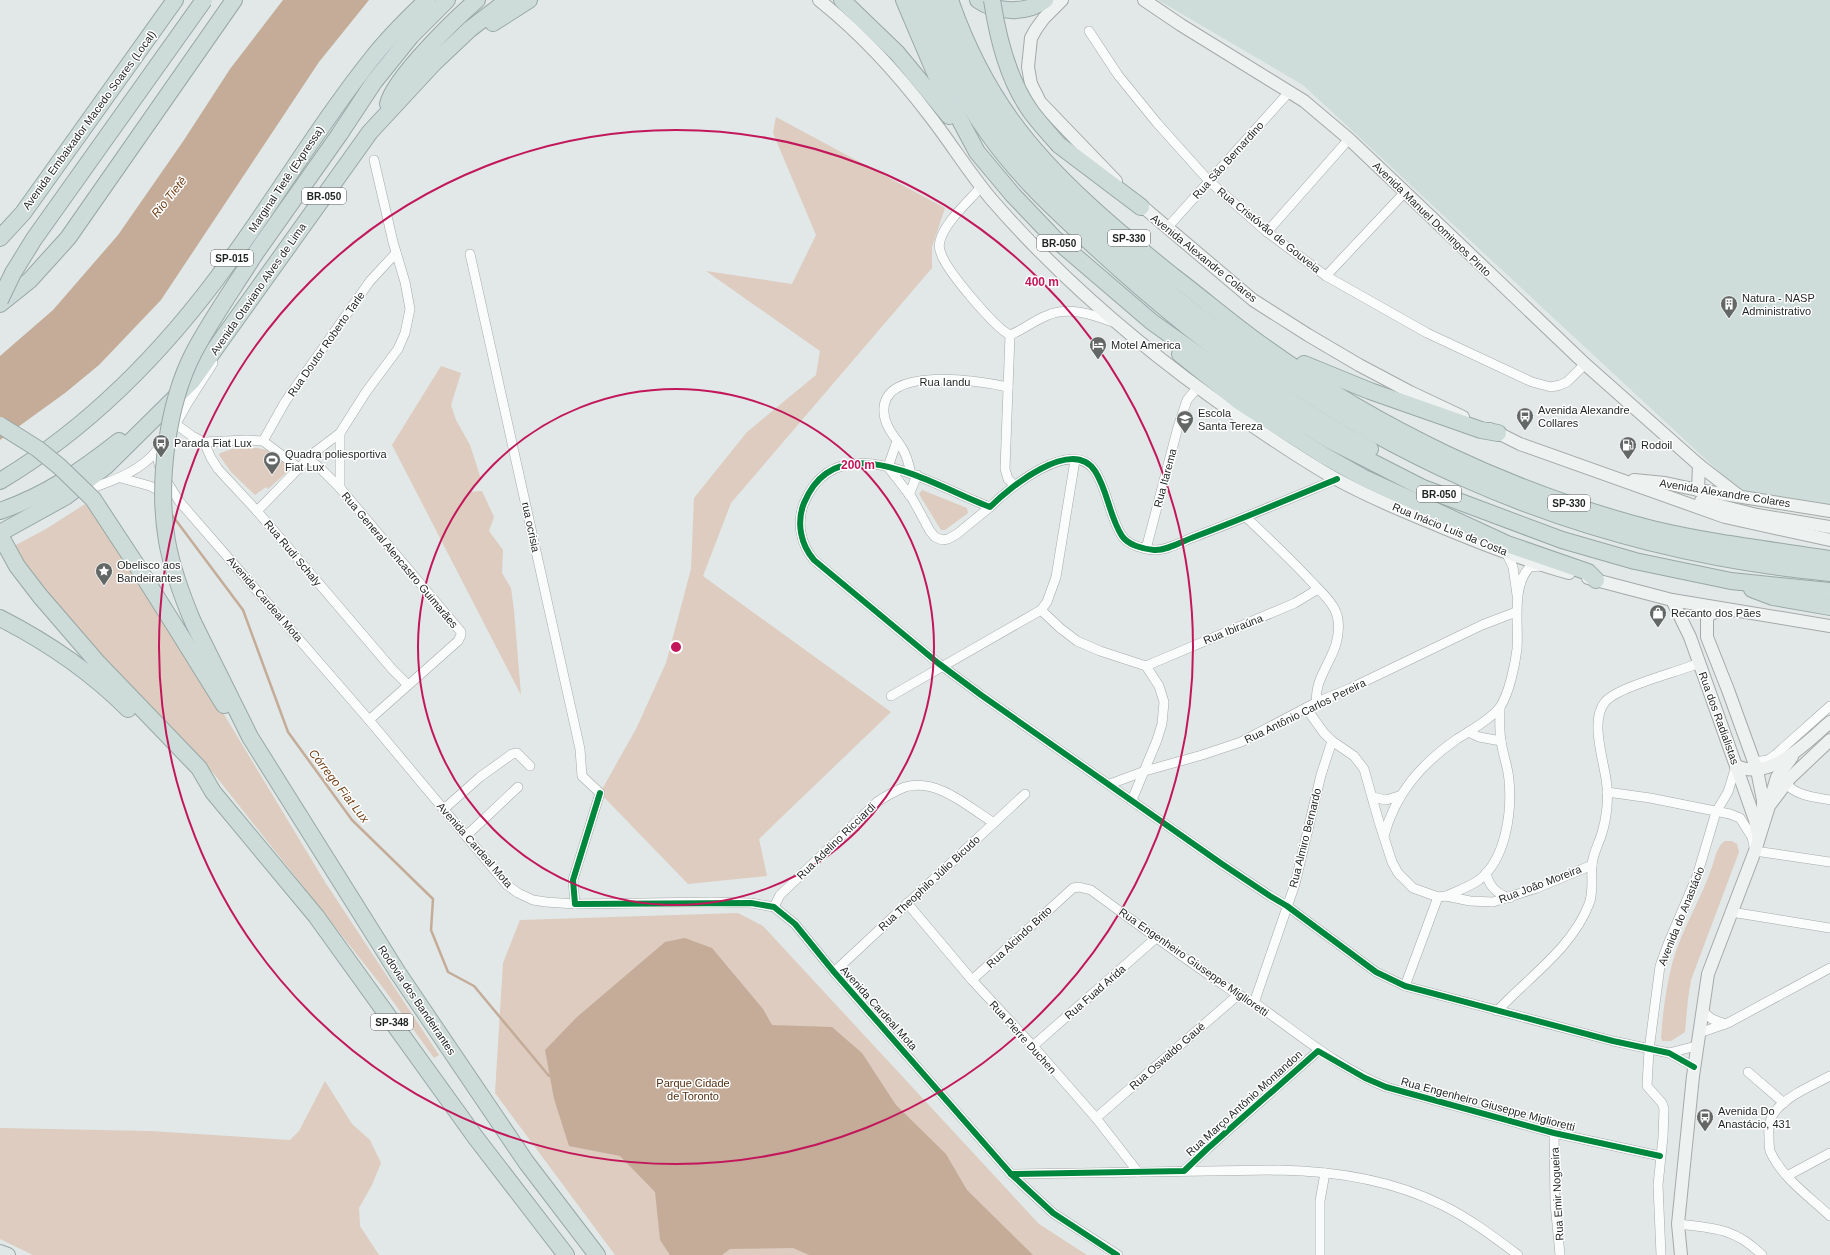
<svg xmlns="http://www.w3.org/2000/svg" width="1830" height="1255" font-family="Arial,sans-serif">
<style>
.built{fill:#ceddda}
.green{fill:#ddccbf}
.water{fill:#c4ac99}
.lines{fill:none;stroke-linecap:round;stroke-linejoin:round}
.stream{stroke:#c4ac99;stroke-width:2.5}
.street-casing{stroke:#a5aaa9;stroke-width:10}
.secondary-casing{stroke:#a5aaa9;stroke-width:14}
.primary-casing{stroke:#98a8a5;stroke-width:16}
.highway-casing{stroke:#98a8a5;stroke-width:18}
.street{stroke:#fafcfb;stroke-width:9}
.secondary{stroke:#edf1f0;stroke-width:12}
.primary{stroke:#e0e8e7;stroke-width:14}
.highway{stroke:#cddbd9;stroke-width:16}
.highway-bridge-casing{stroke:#98a8a5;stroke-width:18;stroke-linecap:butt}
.highway-bridge{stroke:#cddbd9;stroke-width:16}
.cycleway-casing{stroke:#fff;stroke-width:8}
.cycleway{stroke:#00873e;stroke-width:6}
.ring{fill:none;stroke:#c2185b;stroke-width:2}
.labels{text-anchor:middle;stroke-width:3;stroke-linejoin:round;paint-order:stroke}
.shield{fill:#fff;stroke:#626564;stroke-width:1}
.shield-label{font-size:10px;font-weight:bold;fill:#1f2322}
.street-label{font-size:11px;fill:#1f2322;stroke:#fff}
.poi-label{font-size:11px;fill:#1f2322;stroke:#fff;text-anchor:start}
.park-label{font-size:11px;fill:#562f11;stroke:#fff}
.water-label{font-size:12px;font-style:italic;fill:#723f16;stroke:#fff}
.centre{fill:#c2185b;stroke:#fff;stroke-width:2}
.ring-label{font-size:12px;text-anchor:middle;font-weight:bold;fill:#c2185b;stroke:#fff;stroke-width:3;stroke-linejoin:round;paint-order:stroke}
</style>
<rect width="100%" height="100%" fill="#e1e8e7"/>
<!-- built -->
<path class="built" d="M1158,0h672v506l-87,-12 -440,-409z"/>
<!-- green -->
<g class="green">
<path d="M776,117l169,91 -13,39v21l-201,235 -28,73 188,136 -132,127 8,37 -79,8 -88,-91 36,-64 30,-66 25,-94 3,-71 53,-66 69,-57 4,-24 -114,-80 86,13 24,-49 -43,-102z"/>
<path d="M441,366l20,7 -10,32 5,15 14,25 11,34 -12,13 13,-1 12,26 -5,14 14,19 -1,23 9,15 3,22 7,85 -129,-250z"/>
<path d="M257,448l14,3 17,16 -2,2 2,2 -20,18 -2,-2 -11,8 -24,-23 -12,-17 1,-2 12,-4z"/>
<path d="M922,490l45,18 1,5 -23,17h-4l-22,-36z"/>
<path d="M85,504l17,21 72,111 51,80 100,166 114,173 -5,3 -53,-73 -167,-211 -105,-112c-36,-28 -71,-77 -95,-116l32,-17z"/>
<path d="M1725,841h7l5,3 2,8 -48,128 -3,19 -3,33 -14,9h-9l-1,-4c2,-25 5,-49 11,-73 9,-34 29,-64 40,-97 3,-8 5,-22 13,-26z"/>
<path d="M738,913l25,13 276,298 48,31h-472l-120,-162 8,-130 17,-43z"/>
<path d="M325,1081l27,43 18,16 11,23 -9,22 -13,23 1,18 19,29h-346l-33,-16v-111l150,3 140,9 9,-9z"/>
</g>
<!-- water -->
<g class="water">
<path d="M283,0h86l-50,62 -158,238 -62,65 -34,28 -65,47v-84l53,-46 65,-75 66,-95 46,-71z"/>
<path d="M685,938l27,10 51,61 9,16 60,2 30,26 34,52 50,49 21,36 66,65h-224l-16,-7 -63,1 -8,6h-52l-10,-15 -5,-48 -35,-36 -51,-10 -15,-47 -9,-49 32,-33 88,-75z"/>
</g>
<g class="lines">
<!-- stream -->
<path class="stream" d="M172,515l71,95 45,122 64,88 81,79 -2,31 17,42 26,14 75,90"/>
<!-- street casing -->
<g class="street-casing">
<g id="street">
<path d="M1089,31l29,44 39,48 52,58 58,51 59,44 101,57 105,49 19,5 9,-2 7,-3 18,-18"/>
<path d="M981,187c-12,14 -37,36 -41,54 -1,3 -1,9 1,12 4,16 54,75 69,82 13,-5 23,-14 36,-19 22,-10 45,-2 67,6"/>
<path d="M1167,228l123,-137"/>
<path d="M1267,232l82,-93"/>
<path d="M470,254l110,495 2,27 18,17 -27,87 2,24"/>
<path d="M1326,276l79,-84"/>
<path d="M1010,335l-5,134 3,10 6,6"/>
<path d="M177,425l15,11 12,6 7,16 7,11 39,42 135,158 16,16"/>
<path d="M173,429l14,-25 26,-41"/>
<path d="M263,441l22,-39 85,-121 26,-28"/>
<path d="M897,441l-9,26 24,31 18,33 5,6 7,3 6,-1 9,-5 33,-27"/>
<path d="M204,442l43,-2 16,1 36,27 16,-16 25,-19 26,-41 32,-43 7,-16 5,-24 -5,-27 -12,-40 -19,-82"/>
<path d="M156,452l4,16"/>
<path d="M307,458l12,9 21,21 121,144v3l-3,6 -89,79"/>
<path d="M911,474c-2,-9 -4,-19 -9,-26 -7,-11 -17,-21 -18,-35 -4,-49 96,-32 124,-26"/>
<path d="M121,478l29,8 16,8"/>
<path d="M1337,479c-48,20 -95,40 -143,58 -11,4 -28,14 -40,13 -11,-1 -26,-5 -32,-14 -13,-20 -14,-45 -27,-65 -23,-35 -86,17 -105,36 -53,-19 -152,-86 -186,-4 -8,20 -3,42 10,57l124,103 43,32 241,169 48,32 17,10 89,66 29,14 208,55 56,12 25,14"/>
<path d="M166,480l13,21 190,219 138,165 11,8 15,7 13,2 29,2 137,-2 39,1 23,4 21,17 39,48 177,202 42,39 65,42"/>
<path d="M340,488v-55"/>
<path d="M81,492c28,-10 59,-19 77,-43"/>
<path d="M909,495l8,-20"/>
<path d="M257,511l42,-43"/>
<path d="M1247,518c20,19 41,39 61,60 9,10 20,19 26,30 6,11 5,25 2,36 -5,18 -23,39 -19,58"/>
<path d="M1146,549l32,-122 9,-27 10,-12"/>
<path d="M1506,552l7,15 4,28"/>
<path d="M1041,610l19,18 17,13 23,10 46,15 13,20 5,16 -2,22 -5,16 -25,60"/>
<path d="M1146,666l149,-63 23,-14"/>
<path d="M891,696l150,-86 6,-8 9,-25 19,-117"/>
<path d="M1306,708l18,25 8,8 22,15 10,13 15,53 13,40 6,11 15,15 25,9 8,-1 24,5 23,1 44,-14 55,-23"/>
<path d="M1468,732l11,5 22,4"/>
<path d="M1754,762l14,-2 7,-5 55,-49"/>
<path d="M1785,783c12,13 28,14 45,17"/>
<path d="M1110,784l35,-13 57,-16 39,-13 76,-40 34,-14 131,-63 34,-13"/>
<path d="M1607,792l43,6 80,16 10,4 12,19 3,14 75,11"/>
<path d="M1373,797l13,3 13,-4"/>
<path d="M444,809l36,-32 32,-23 5,-1 13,13"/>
<path d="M466,836l52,-49"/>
<path d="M1384,836c11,-42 37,-72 73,-97 10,-6 37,-23 43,-32 9,-13 15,-42 17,-58 2,-23 -6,-64 13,-82l11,-1"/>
<path d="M1486,873c3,13 10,21 24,25"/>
<path d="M1446,896c11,-5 23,-9 33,-16 27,-21 33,-68 30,-100 -1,-13 -6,-25 -8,-39 -2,-11 -1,-22 -1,-33"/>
<path d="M907,903l65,77 61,66 63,72 42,54"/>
<path d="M774,907l6,-12 97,-93c9,-6 18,-11 28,-15 33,-9 63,20 89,36"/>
<path d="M1731,912l99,16"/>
<path d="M834,972l191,-178"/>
<path d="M972,980l101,-92 6,-1 12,3c46,34 93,68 141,101 8,5 17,8 24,13 43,30 81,63 130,83l168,46 106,23"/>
<path d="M1405,986l33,-89"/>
<path d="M1254,1003l41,-119 26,-109 11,-34"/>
<path d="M1497,1011c32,-34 75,-63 92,-107 5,-13 2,-26 3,-39 1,-12 7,-22 10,-32 5,-16 7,-37 4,-54 -3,-21 -16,-59 -1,-77 12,-15 73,-30 94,-39"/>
<path d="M1702,1011l10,8 13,5"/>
<path d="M1699,1031h6l23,-8 102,-55"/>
<path d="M1033,1046l123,-108"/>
<path d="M1669,1053l27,-7"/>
<path d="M1748,1072l36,31"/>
<path d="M1830,1076c-17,9 -39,18 -52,32 -8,8 -10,17 -9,28 0,5 0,11 1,15 12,27 40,46 60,65"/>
<path d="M1096,1118l142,-123"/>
<path d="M1554,1133l1,70 5,52"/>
<path d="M1184,1171l23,-22 111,-98"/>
<path d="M1011,1174l268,-4c55,1 113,10 163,35 27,13 52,32 76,50"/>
<path d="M1787,1176l43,-23"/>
<path d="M1678,1224c36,4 57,4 84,31"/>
<path d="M1320,1255v-54l5,-28"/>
<path d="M1661,1255l-3,-70 5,-48 1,-28 -2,-6 -15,-17 2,-36 11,-84 8,-22 29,-68 19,-64 12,-20 8,-26"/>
</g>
</g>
<!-- secondary casing -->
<g class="secondary-casing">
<g id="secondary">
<path d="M819,0c40,32 79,74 110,115 22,28 40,58 63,85 72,83 157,154 246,216 32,22 64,44 98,63 31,17 64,31 96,44 45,19 90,37 137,50"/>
<path d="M1062,0l-18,18 -8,11 -5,9 -3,29 3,17 9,18 76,79"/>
<path d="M1144,0l37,25 123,76 45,38 56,53 180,172 114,101 40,31"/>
<path d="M1136,201l117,99 55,35 51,30 51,27 53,25"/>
<path d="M1490,429l30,15 205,73 105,23"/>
<path d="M1634,480l31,3 33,7 132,21"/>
<path d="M1698,490l1,-25"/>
<path d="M1701,501l56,14 73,12"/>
<path d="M1588,578l84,22 158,26"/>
<path d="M1672,600l18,37 46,129 19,54 3,16"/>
<path d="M1725,609l-15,5 -3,5v18l21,53 29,80 6,30v16"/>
<path d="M1736,766c35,15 70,-23 94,-44"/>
<path d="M1771,797l6,-20 15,-20"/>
<path d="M1681,1255l-3,-31 15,-148 15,-102 47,-123 14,-45 21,-28 40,-38"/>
</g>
</g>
<!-- primary casing -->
<g class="primary-casing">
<path id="primary" d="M0,1252l8,3"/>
</g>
<!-- highway casing -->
<g class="highway-casing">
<g id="highway">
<path d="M842,0l55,53 52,63"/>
<path d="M904,0l32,75 41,77 36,43 41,43 98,84 73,52 49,32 57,35 92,47 139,52 73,21 96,20 99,10"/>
<path d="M920,0c17,48 40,95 70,136 29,41 66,75 103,109 84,78 176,149 277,204"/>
<path d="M936,0c22,56 46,110 84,156 37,45 84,80 127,118 201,172 419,274 683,299"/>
<path d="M950,0c15,43 35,84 62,121 41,57 106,111 161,155 29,22 57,46 86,67 117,85 253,150 393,186 58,14 119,21 178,30"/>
<path d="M978,0c18,13 49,14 67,0"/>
<path d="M493,23l36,-23"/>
<path d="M388,104c6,-26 67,-85 89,-104"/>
<path d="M1059,145l82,62"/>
<path d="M0,238l23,-25 152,-213"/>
<path d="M255,254l84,-119 35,-53 37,-46 36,-36"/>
<path d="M0,304l30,-24 38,-42 166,-238"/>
<path d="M1180,354l60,48 83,53 41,23 143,66 81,28 8,8"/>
<path d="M1304,364l66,27 111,39 17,3"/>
<path d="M0,481c92,-55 167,-133 229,-219 49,-67 92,-140 144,-205 16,-20 35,-39 54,-57"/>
<path d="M0,511c46,-16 81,-40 119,-70"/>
<path d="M0,533l65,-36 41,-31 86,-85 178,-249 64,-69 36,-34 38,-29"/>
<path d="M0,535l17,31 23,30 57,66 102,106 14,24 103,124 160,222 90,117"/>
<path d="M1752,589l21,8 57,10"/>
<path d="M0,618c47,24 91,54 128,91"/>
<path d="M193,622l57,115 148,236 128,189 71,93"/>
<path d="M178,631l46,74"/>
</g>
</g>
<!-- street -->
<use href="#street" class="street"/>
<!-- secondary -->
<use href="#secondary" class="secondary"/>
<!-- primary -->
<use href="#primary" class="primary"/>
<!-- highway -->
<use href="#highway" class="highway"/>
<!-- highway-bridge casing -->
<g class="highway-bridge-casing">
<g id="highway-bridge">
<path d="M992,0c6,39 16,80 39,112 9,12 19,23 28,33"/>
<path d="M0,300l13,-27 21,-34 170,-239"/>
<path d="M0,425l38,24 22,18 33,32 46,70 39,62"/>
<path d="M193,622c-11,-26 -21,-53 -26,-81 -10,-58 0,-137 27,-189 18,-34 41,-66 61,-98"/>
</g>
</g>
<!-- highway-bridge -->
<use href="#highway-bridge" class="highway-bridge"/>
<!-- cycleway casing -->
<g class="cycleway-casing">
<g id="cycleway">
<path d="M1337,479c-48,20 -95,40 -143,58 -11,4 -28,14 -40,13 -11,-1 -26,-5 -32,-14 -13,-20 -14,-45 -27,-65 -23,-35 -86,17 -105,36 -53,-19 -152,-86 -186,-4 -8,20 -3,42 10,57l124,103 43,32 241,169 48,32 17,10 89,66 29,14 208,55 56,12 25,14"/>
<path d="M600,793l-27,87 2,24 176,-1 23,4 21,17 39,48 177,202 42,39 64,42"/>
<path d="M1011,1174l173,-3 23,-22 111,-98 47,27 21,9 168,46 106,23"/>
</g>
</g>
<!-- cycleway -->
<use href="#cycleway" class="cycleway"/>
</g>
<!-- distance rings -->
<g class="ring">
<circle cx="676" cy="647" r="258"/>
<circle cx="676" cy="647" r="517"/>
</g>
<!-- icons -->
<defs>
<g id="building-pin" transform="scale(0.9)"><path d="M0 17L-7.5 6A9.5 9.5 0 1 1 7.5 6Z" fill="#636867" stroke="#fff"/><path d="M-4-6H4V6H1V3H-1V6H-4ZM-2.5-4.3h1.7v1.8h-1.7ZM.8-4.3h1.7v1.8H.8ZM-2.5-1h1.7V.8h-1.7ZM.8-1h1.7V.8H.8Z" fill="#fff"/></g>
<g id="hotel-pin" transform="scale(0.9)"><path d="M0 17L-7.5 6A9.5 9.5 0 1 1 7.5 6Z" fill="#636867" stroke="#fff"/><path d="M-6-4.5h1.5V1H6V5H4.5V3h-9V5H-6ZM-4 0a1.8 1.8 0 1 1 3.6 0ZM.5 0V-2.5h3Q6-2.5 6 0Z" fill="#fff"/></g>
<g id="bus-pin" transform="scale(0.9)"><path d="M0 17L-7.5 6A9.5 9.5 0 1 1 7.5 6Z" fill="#636867" stroke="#fff"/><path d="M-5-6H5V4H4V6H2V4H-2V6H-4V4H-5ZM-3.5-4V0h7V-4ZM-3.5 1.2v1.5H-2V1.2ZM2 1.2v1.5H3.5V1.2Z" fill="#fff"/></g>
<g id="school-pin" transform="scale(0.9)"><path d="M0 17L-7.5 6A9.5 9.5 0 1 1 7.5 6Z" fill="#636867" stroke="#fff"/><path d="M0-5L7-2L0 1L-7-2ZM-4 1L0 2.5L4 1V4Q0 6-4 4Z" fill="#fff"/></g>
<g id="fuel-pin" transform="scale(0.9)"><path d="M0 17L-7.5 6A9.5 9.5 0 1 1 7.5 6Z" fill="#636867" stroke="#fff"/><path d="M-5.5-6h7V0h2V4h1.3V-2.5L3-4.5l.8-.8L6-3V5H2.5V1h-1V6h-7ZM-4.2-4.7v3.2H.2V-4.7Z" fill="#fff"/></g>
<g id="stadium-pin" transform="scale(0.9)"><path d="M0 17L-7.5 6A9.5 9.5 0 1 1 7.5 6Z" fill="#636867" stroke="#fff"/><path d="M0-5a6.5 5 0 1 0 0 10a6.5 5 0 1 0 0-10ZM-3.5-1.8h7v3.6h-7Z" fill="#fff"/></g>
<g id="sight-pin" transform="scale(0.9)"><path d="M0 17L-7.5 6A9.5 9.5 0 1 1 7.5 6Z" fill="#636867" stroke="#fff"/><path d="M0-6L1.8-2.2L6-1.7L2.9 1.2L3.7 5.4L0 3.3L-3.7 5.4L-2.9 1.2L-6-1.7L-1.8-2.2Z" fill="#fff"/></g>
<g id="shop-pin" transform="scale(0.9)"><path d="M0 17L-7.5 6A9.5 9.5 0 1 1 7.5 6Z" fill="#636867" stroke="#fff"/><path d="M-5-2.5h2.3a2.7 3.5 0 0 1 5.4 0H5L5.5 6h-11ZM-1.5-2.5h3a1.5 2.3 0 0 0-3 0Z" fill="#fff"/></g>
</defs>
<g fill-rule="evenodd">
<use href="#building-pin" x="1729" y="304"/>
<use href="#hotel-pin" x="1098" y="345"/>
<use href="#bus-pin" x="1525" y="416"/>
<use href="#school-pin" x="1185" y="419"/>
<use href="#bus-pin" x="161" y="443"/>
<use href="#fuel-pin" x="1628" y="445"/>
<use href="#stadium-pin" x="272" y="460"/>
<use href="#sight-pin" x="104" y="571"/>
<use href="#shop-pin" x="1658" y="613"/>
<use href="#bus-pin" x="1705" y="1117"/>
</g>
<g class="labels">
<!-- shield labels -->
<g class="shield">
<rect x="302" y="188" width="44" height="16" rx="3"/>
<rect x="1108" y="230" width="42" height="16" rx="3"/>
<rect x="1037" y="235" width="44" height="16" rx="3"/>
<rect x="211" y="250" width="42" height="16" rx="3"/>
<rect x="1417" y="486" width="44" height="16" rx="3"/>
<rect x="1548" y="495" width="42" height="16" rx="3"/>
<rect x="371" y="1014" width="42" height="16" rx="3"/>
</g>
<g class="shield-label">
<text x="324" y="200">BR-050</text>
<text x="1129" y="242">SP-330</text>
<text x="1059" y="247">BR-050</text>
<text x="232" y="262">SP-015</text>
<text x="1439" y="498">BR-050</text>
<text x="1569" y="507">SP-330</text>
<text x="392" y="1026">SP-348</text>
</g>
<!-- street labels -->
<g class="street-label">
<text transform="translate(89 120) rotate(-54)" y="4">Avenida Embaixador Macedo Soares (Local)</text>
<text transform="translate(1228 160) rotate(-48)" y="4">Rua São Bernardino</text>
<text transform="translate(286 179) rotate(-56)" y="4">Marginal Tietê (Expressa)</text>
<text transform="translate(1432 219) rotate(44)" y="4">Avenida Manuel Domingos Pinto</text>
<text transform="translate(1269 230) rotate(39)" y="4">Rua Cristóvão de Gouveia</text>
<text transform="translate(1204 258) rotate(39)" y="4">Avenida Alexandre Colares</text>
<text transform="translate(258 289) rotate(-55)" y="4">Avenida Otaviano Alves de Lima</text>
<text transform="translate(326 344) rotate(-55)" y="4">Rua Doutor Roberto Tarle</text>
<text x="945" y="386">Rua Iandu</text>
<text transform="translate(1165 478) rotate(-75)" y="4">Rua Itarema</text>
<text transform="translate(1725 493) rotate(9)" y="4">Avenida Alexandre Colares</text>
<text transform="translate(531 527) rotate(78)" y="4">rua ocrisia</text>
<text transform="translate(1450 529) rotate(22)" y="4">Rua Inácio Luis da Costa</text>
<text transform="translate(293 553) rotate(50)" y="4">Rua Rudi Schaly</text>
<text transform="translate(400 560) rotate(50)" y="4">Rua General Alencastro Guimarães</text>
<text transform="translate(265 599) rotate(49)" y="4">Avenida Cardeal Mota</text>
<text transform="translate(1233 629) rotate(-22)" y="4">Rua Ibiraúna</text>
<text transform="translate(1305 711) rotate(-26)" y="4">Rua Antônio Carlos Pereira</text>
<text transform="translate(1719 718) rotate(70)" y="4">Rua dos Radialistas</text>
<text transform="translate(1305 838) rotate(-76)" y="4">Rua Almiro Bernardo</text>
<text transform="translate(836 841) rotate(-44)" y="4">Rua Adelino Ricciardi</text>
<text transform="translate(475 845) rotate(49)" y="4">Avenida Cardeal Mota</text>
<text transform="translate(929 883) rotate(-43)" y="4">Rua Theophilo Júlio Bicudo</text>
<text transform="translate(1540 884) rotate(-21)" y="4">Rua João Moreira</text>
<text transform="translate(1681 916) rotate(-68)" y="4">Avenida do Anastácio</text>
<text transform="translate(1019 937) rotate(-43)" y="4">Rua Alcindo Brito</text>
<text transform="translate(1194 962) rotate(35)" y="4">Rua Engenheiro Giuseppe Miglioretti</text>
<text transform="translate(1095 992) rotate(-41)" y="4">Rua Fuad Arida</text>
<text transform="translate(417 1000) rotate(56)" y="4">Rodovia dos Bandeirantes</text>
<text transform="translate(879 1008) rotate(48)" y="4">Avenida Cardeal Mota</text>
<text transform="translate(1023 1037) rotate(48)" y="4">Rua Pierre Duchen</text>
<text transform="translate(1167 1056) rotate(-41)" y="4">Rua Oswaldo Gaué</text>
<text transform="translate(1244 1103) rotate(-42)" y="4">Rua Março Antônio Montandon</text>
<text transform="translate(1488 1104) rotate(15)" y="4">Rua Engenheiro Giuseppe Miglioretti</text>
<text transform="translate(1557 1194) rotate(-93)" y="4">Rua Emir Nogueira</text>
</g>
<!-- poi labels -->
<g class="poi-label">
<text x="1742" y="302">Natura - NASP<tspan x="1742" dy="13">Administrativo</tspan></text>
<text x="1111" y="349">Motel America</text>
<text x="1538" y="414">Avenida Alexandre<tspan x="1538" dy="13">Collares</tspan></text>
<text x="1198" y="417">Escola<tspan x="1198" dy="13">Santa Tereza</tspan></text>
<text x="174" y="447">Parada Fiat Lux</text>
<text x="1641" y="449">Rodoil</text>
<text x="285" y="458">Quadra poliesportiva<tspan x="285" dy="13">Fiat Lux</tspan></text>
<text x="117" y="569">Obelisco aos<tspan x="117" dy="13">Bandeirantes</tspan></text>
<text x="1671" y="617">Recanto dos Pães</text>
<text x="1718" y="1115">Avenida Do<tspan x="1718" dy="13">Anastácio, 431</tspan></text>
</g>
<!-- park labels -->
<g class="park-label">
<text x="693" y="1087">Parque Cidade<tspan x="693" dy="13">de Toronto</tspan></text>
</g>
<!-- water labels -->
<g class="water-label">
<text transform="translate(169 197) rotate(-51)" y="4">Rio Tietê</text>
<text transform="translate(339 786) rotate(52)" y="4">Córrego Fiat Lux</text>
</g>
</g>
<circle cx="676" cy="647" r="6" class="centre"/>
<g class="ring-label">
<text x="1042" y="286">400 m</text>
<text x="858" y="469">200 m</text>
</g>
</svg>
